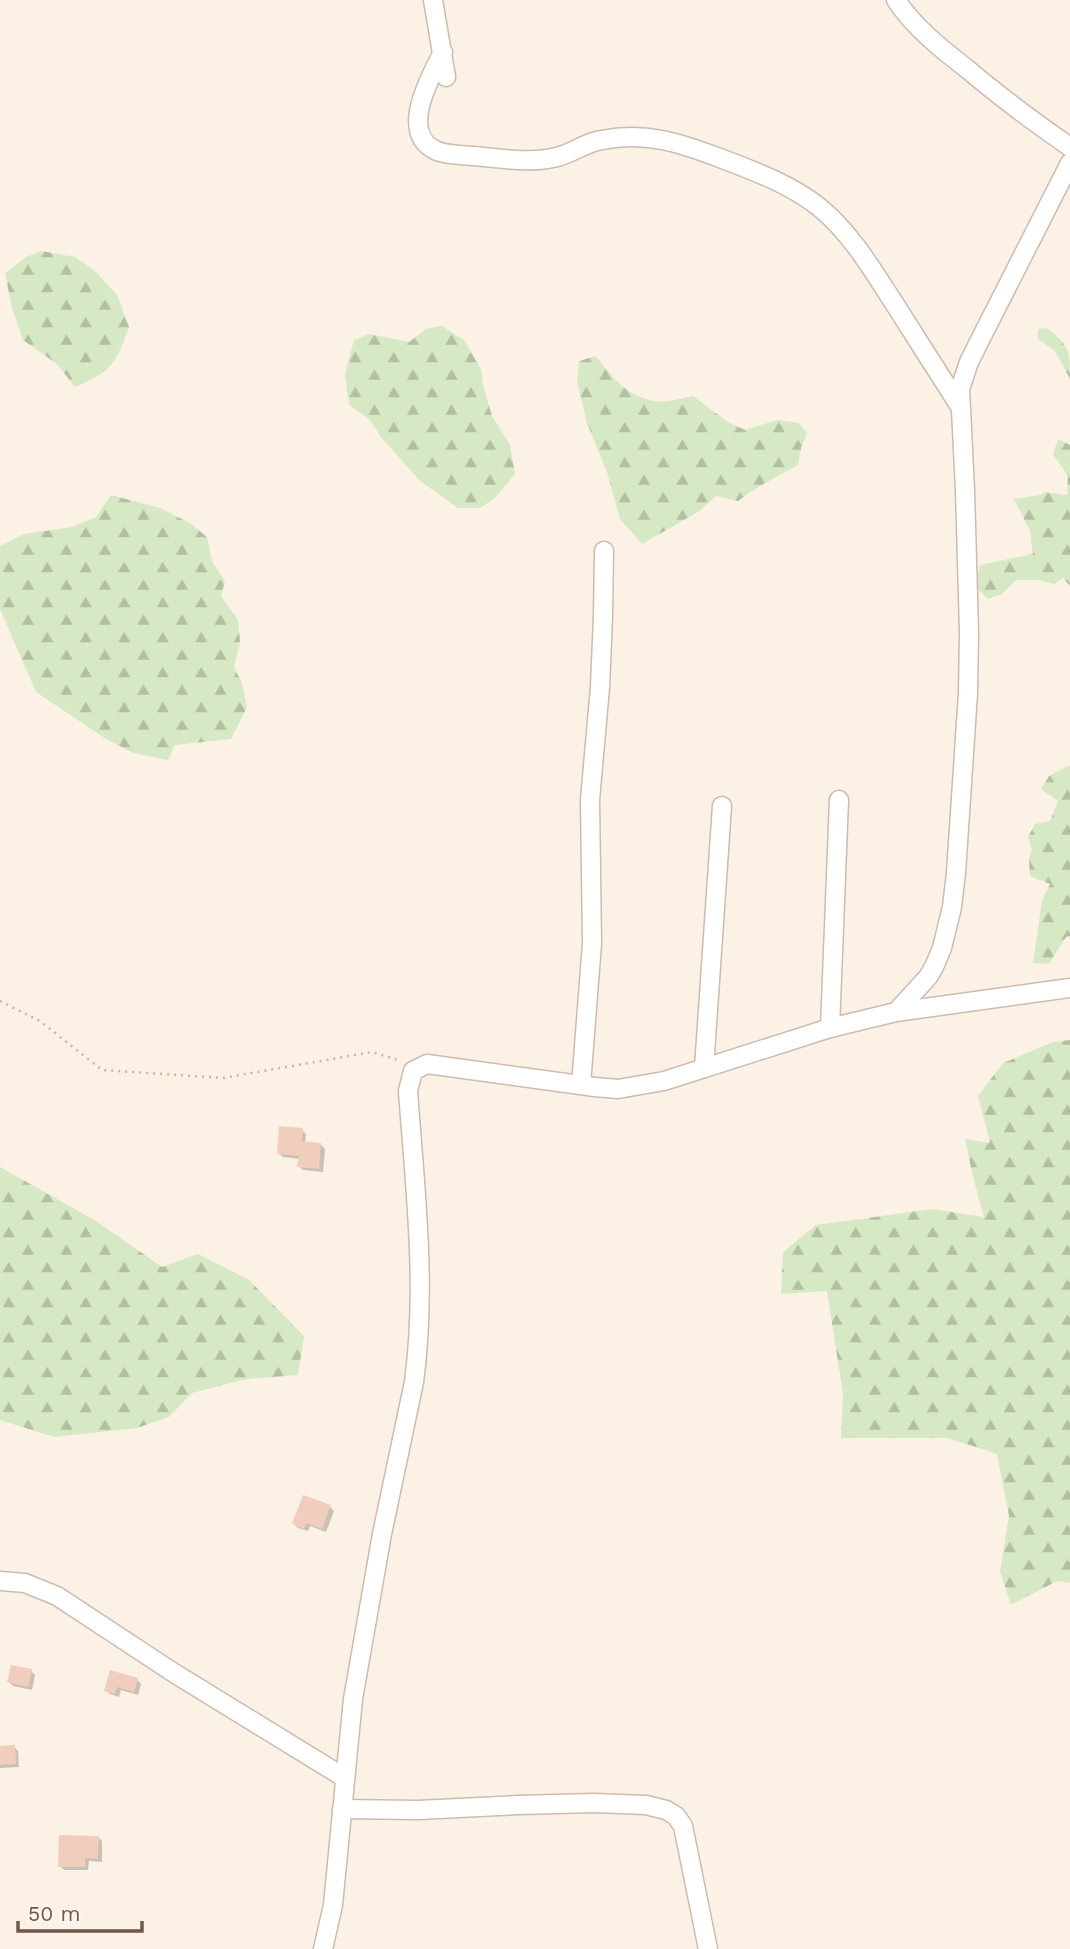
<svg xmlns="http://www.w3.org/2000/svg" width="1070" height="1949" font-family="'Work Sans',sans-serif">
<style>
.forest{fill:url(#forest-firs)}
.shadow{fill:#0003}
.building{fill:#f1cdbd}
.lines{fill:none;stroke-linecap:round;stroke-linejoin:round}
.minor-casing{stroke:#cfbaaf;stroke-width:21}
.path{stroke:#d6b0a0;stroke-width:2.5;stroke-dasharray:2 5;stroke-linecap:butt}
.minor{stroke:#fff;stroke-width:18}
</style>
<defs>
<pattern id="forest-firs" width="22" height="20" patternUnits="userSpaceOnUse" patternTransform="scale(1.75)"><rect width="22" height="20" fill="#d6e9c4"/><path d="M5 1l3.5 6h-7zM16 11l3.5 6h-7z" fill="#b2c0a1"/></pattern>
</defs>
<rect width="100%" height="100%" fill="#fcf1e5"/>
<!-- forest -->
<g class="forest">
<path d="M41,251l34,6 19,13 23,25 12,32c-12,35 -19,46 -54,60l-18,-23 -34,-24 -11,-32 -7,-35 21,-16z"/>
<path d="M442,326l22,14 17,29 2,16 9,31 18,29 5,29 -20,24 -15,10h-22l-38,-27 -39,-44 -12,-18 -20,-14 -4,-30 9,-35 15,-6 40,8 17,-13z"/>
<path d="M1047,328c23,19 23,22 23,51l-15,-28 -17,-12v-10z"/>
<path d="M596,356c17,22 29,40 59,45 12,2 27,-3 38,-5l35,26 17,8 32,-10 22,3 8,10 -6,15 -3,17c-21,12 -41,21 -60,36l-22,-5 -18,16 -56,32 -22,-25 -13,-47 -20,-49 -10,-41 2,-21z"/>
<path d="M1058,439l12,6v141l-7,-8 -9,6 -15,-4h-23l-14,14 -14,5 -13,-13 5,-21 53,-11 -3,-23 -16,-32 26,-4 5,-3 22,3 1,-19 -15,-22z"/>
<path d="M111,495l49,13 30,15 17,14 5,24 13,20 -4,15 17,24 2,21 -6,26 8,16 5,24 -16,32 -56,6 -7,15 -35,-7 -30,-16 -67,-45 -36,-83v-63l24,-12 48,-7 24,-10z"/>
<path d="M1070,765v171l-4,1 -17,27 -16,-1 9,-62 8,-17 -20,-8 -1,-17 3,-8 -4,-14 7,-13 15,-3 8,-20 -17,-12 8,-13z"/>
<path d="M1070,1040v543l-13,-2 -46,24 -11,-34 9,-55 -12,-62 -49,-16h-107l2,-44 -16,-103 -46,3 2,-42 33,-27 117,-16 51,8 -11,-40 -8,-38 25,4 -12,-47 25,-33 50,-21z"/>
<path d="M0,1167l96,54 66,46 36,-13 51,26 55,56 -6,39 -52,4 -54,14 -23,24 -32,11 -83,9 -54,-17z"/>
</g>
<!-- shadow -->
<g class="shadow">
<path d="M302,1130l4,4 -1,9 16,2 4,4 -2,23 -20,-2 -4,-4 1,-7 -17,-2 -4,-4z"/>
<path d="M330,1507l4,4 -8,21 -16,-6 -2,5 -10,-3 -4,-4z"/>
<path d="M31,1671l4,4 -3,15 -19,-4 -4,-4z"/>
<path d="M137,1680l4,4 -3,11 -17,-5 -2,7 -9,-3 -4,-4z"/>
<path d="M14,1747l4,4 1,16 -19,1v-20z"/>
<path d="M98,1837l4,4v21l-13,-1 -1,9h-24l-4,-4z"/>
</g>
<!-- building -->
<g class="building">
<path d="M279,1126l24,2 -1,13 19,2 -2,26 -22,-2 2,-11 -22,-2z"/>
<path d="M303,1495l28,10 -9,24 -16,-6 -2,6 -12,-5z"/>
<path d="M11,1665l21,4 -4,18 -21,-5z"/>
<path d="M110,1670l28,8 -4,14 -17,-5 -2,7 -11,-3z"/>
<path d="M15,1745l1,19 -16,1v-19z"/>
<path d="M59,1835l40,1 -1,23 -13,-1v9h-27z"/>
</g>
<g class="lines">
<!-- minor casing -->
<g class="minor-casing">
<g id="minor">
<path d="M433,0l13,77"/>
<path d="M896,0c18,27 44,48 70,68 33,28 68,54 104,79"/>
<path d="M443,52c-12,24 -46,82 -6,99 10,4 25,4 36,5 28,2 57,8 84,1 16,-4 29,-15 45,-17 43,-9 78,3 118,18 34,13 70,26 99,49 31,25 53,62 75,96 22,34 43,68 65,102"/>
<path d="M896,1012l32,-35 6,-10 8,-19 10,-41 4,-34 12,-180 1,-61 -4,-142 -5,-101 9,-27 13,-26 88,-173"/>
<path d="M830,1028l9,-228"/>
<path d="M704,1068l18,-262"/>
<path d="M581,1085l11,-142 -2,-143 10,-113 3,-71 1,-65"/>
<path d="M0,1581l25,2 32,13 117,77 171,105"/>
<path d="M342,1809l76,1 100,-5 76,-2 52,2 20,5 10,6 7,10 25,123"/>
<path d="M323,1949l10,-44 20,-206 29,-165 32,-152c13,-97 1,-194 -6,-291l5,-20 14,-7 168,23 23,2 46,-8 166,-53 66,-16 174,-24"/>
</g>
</g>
<!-- path -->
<path class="path" d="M0,1001l40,20 62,49 121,8 149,-26 26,8"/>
<!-- minor -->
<use href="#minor" class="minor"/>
</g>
<!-- scale -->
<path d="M18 1921v10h124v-10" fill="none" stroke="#75564b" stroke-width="3.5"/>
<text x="28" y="1921" font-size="21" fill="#75564b" stroke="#fff5ec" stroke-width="5" paint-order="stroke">50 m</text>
</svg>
